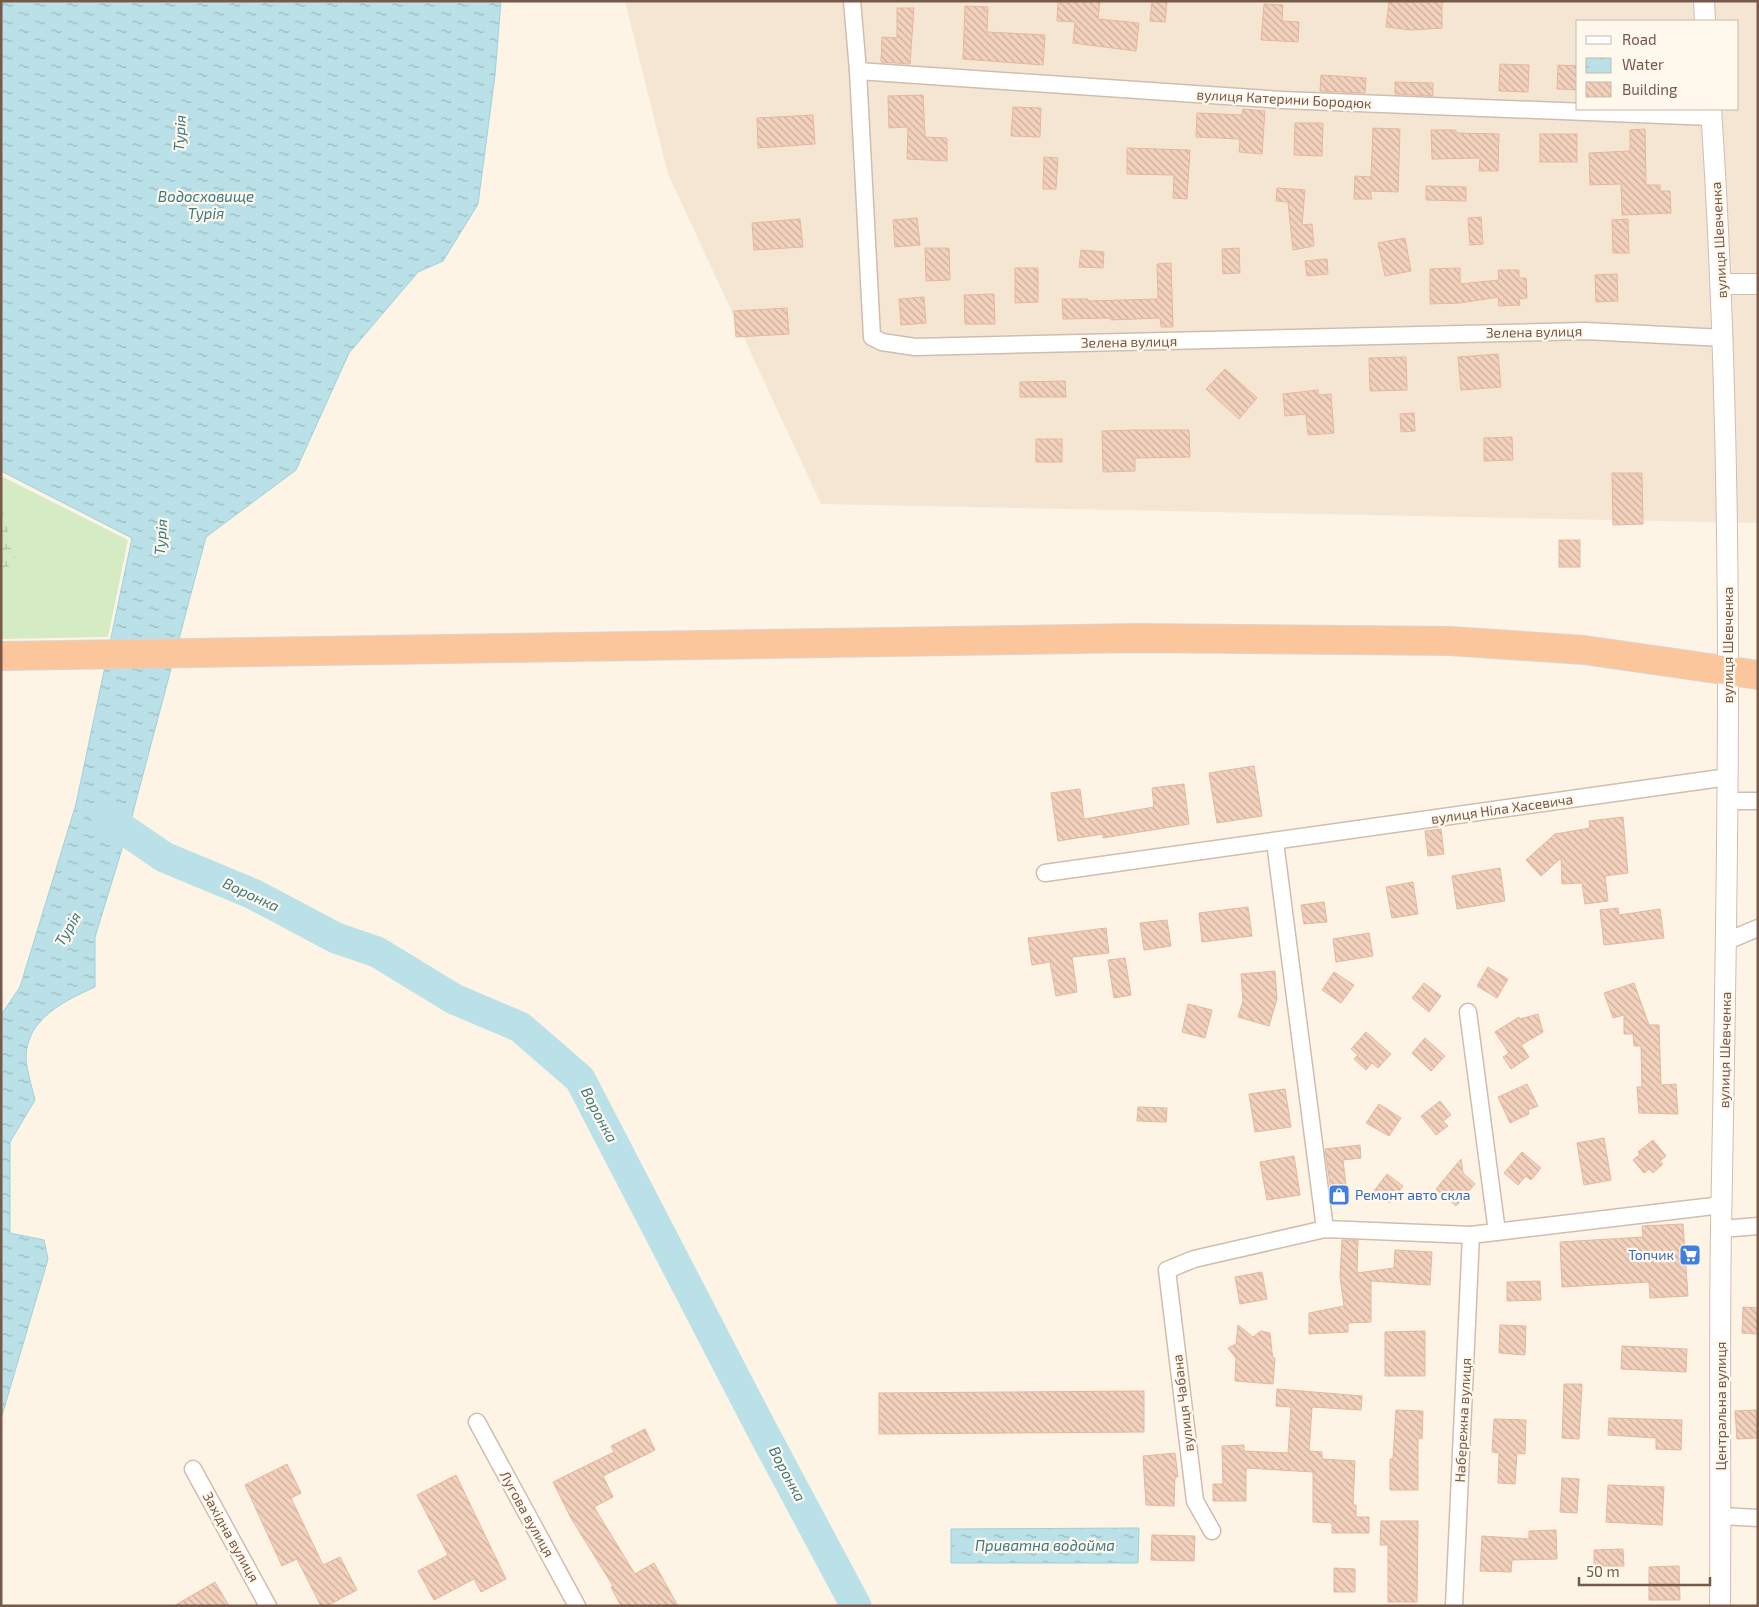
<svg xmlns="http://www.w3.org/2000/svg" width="1759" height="1607" font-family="'Exo 2',sans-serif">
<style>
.residential{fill:#f5e6d4;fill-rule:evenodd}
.grass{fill:#d4ebc4}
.wetland{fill:url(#wetland-marsh)}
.water{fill:url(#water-ripples);stroke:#9fd1da}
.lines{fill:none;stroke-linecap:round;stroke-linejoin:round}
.river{stroke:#b9e1e7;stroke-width:31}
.building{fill:url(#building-back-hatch);stroke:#e6b89c}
.minor-casing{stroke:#d1bdae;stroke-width:19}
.tertiary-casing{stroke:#d1bdae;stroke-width:22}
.trunk-casing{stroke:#dcd4d0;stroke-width:30}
.minor{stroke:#fff;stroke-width:16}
.tertiary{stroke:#fff;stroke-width:20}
.trunk{stroke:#fbc69c;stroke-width:28}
.labels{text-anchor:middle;stroke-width:4.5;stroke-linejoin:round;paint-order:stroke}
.street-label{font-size:14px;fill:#77594a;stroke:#fff8ed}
.shop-label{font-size:14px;fill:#366cbe;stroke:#fff8ed;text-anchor:start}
.water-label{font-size:15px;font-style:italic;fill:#3f7a84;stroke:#fff8ed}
</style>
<defs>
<pattern id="wetland-marsh" width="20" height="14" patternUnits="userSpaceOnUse" patternTransform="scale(1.25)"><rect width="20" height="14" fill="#d4ebc4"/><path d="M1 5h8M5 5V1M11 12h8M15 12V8" fill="none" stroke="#b1c1a1"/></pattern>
<pattern id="water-ripples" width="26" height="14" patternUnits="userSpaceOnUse" patternTransform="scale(1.25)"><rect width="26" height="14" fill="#b9e1e7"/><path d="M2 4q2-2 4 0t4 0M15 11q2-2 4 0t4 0" fill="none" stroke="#9bb9bd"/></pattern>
<pattern id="building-back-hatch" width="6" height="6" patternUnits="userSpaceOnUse" patternTransform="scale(1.25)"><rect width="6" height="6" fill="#f3d2bd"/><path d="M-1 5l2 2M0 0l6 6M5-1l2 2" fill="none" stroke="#caad9c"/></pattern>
</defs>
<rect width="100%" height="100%" fill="#fdf4e6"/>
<!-- residential -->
<path class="residential" d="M625,1h1133v522l-937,-19 -153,-330zM1578,21h160v88h-160z"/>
<!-- grass -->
<path class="grass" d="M1,476l127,64 -20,97 -107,2z"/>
<!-- wetland -->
<path class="wetland" d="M1,504l14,53 -14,21z"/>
<!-- water -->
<g class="water">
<path d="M1,1h500l-6,74 -17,129 -35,57 -25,11 -69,81 -53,117 -90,67 -74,279 -37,121v50c-31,14 -69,32 -69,71 1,14 6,29 9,42l-25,42v91l34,7 4,19 -47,160v-404l19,-28 56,-183 56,-266 -131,-67z"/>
<path d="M1139,1528l-1,35h-187v-34z"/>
</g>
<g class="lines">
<!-- river -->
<path class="river" d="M107,818l57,39 89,37 83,44 41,14 77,47 66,28 60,52 182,351 94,176"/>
</g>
<!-- building -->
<g class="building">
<path d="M1058,1h42l-2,18 41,4 -3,28 -63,-8 2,-21 -18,-1z"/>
<path d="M1152,1h15l-2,21 -15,-1z"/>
<path d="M1389,1h53v27l-31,2 -25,-3z"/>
<path d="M1264,4l19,1 -1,16 17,1 -1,20 -37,-2z"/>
<path d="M965,6l23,1 -1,25 58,3 -2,30 -80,-6z"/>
<path d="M897,8h17l-4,56 -29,-2 1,-25 15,1z"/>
<path d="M1500,64l29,1 -1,27 -29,-1z"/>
<path d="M1558,65l20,1v24l-21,-1z"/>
<path d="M1321,75l45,3 -1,15 -45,-2z"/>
<path d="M1395,82l38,1v13l-38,-2z"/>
<path d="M923,95l2,42 22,1v23l-40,-2 1,-32 -19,1 -1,-32z"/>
<path d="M1013,107l28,1 -1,29 -29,-1z"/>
<path d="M1243,109l22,2 -3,43 -23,-2 1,-13 -44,-2 1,-24 45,2z"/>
<path d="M813,115l2,29 -57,4 -1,-30z"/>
<path d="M1295,123h28l-1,33 -28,-1z"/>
<path d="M1373,128l27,1 -2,63 -28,-1 2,8h-18l1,-23 16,1z"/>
<path d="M1645,129l1,56h14v6h10l1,22 -49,2 -1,-31 -31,1 -1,-32 41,-2v-21z"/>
<path d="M1431,130h25v3l43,1 -1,37h-19l1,-13 -48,1z"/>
<rect x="1540" y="134" width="37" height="28"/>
<path d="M1127,148l63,2 -3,49 -14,-1 1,-23 -47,-1z"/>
<path d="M1044,157l14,1 -2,31h-13z"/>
<path d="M1426,186l40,1v14l-40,-1z"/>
<path d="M1277,188l28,2 -3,35 10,-1 2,22 -21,4 -5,-48 -12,-1z"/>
<path d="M1481,217l2,27 -13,1 -2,-27z"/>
<path d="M917,218l3,27 -25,2 -2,-27z"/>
<path d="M800,219l3,28 -49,3 -2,-27z"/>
<path d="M1628,219l1,34h-16l-1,-33z"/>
<path d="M1405,238l6,33 -26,5 -7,-33z"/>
<path d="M925,248h24l1,32 -24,1z"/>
<path d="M1239,248l1,25 -17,1 -1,-25z"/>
<path d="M1081,250l23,2 -1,16 -24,-1z"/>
<path d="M1327,259l1,15 -21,2 -2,-15z"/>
<path d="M1171,263l2,64h-12l-1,-9 -49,2v-2l-48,1 -1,-20h26v2l70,-2 -1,-35z"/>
<path d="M1015,268h23v34l-23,1z"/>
<path d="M1460,268v16l39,-4 -1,-10h21v8h7l1,20 -8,1 1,6 -21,1 -1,-9 -38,6 -30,1v-35z"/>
<path d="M1617,274l1,27 -22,1 -1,-27z"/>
<path d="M994,294l1,30h-30l-1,-29z"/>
<path d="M924,297l2,26 -25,2 -2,-26z"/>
<path d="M787,308l2,26 -53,3 -2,-26z"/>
<path d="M1498,354l3,33 -40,3 -3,-33z"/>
<path d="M1406,357l1,33 -37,1 -1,-33z"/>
<path d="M1225,369l32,29 -18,21 -33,-30z"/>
<path d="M1065,381l1,16h-46v-15z"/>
<path d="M1318,390v5l13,-1 3,39 -26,2 -2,-21 -21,2 -2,-22z"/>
<path d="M1414,413l1,18 -14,1 -1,-18z"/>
<path d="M1134,430h55l1,27 -55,1v13l-32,1 -1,-41z"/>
<path d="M1512,437l1,23 -29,1v-23z"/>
<rect x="1036" y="439" width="26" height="23"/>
<path d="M1612,473h30l1,51 -30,1z"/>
<rect x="1559" y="540" width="21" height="27"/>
<path d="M1254,766l8,50 -45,7 -8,-50z"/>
<path d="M1184,784l5,40 -86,14v-4l-45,7 -7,-48 29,-4 4,30 70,-12 -2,-19z"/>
<path d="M1623,817l5,56 -23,3 3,25 -23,3 -3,-21 -20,1 -1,-26 -20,18 -15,-16 29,-26 35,-6 -1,-7z"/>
<path d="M1441,829l3,25 -16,2 -3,-25z"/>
<path d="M1500,868l5,33 -48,8 -5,-33z"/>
<path d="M1413,882l5,32 -26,4 -6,-31z"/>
<path d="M1324,902l3,20 -23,2 -3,-19z"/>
<path d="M1248,907l4,29 -50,6 -3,-29z"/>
<path d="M1618,908l1,7 41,-6 4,29 -60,7 -4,-35z"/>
<path d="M1167,920l4,26 -27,4 -4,-27z"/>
<path d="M1106,928l3,25 -37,4 5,35 -21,4 -6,-34 -18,3 -4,-27z"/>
<path d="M1369,933l4,23 -37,6 -3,-23z"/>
<path d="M1125,958l6,37 -17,3 -6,-38z"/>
<path d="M1488,967l20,12 -11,19 -20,-12z"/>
<path d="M1275,971l2,28 -8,27 -31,-9 5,-16 -2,-27z"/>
<path d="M1334,972l20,13 -13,18 -19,-13z"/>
<path d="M1424,983l17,13 -12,16 -17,-14z"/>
<path d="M1634,983l15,42h10l2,60 15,-1 2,30 -39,-1 -2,-26h5l-1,-41h-7l-1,-12h-9v-19l-11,3 -9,-25z"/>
<path d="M1188,1004l24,6 -7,28 -23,-6z"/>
<path d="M1538,1014l5,18 -22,13 8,12 -18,12 -8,-12 6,-4 -14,-21 24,-15 1,2z"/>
<path d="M1366,1032l25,22 -13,14 -6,-5 -6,7 -12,-11 4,-4 -7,-6z"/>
<path d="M1425,1038l20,18 -14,15 -19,-18z"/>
<path d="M1527,1084l11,22 -10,4 1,4 -19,9 -12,-26z"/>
<path d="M1285,1089l6,38 -36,5 -6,-38z"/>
<path d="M1440,1101l11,14 -8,6 5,5 -12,9 -15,-19z"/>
<path d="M1379,1104l22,14 -12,18 -23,-13z"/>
<path d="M1138,1107l29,1 -1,14 -29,-1z"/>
<path d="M1604,1138l7,42 -27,5 -7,-42z"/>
<path d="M1653,1140l13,16 -6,5 3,3 -10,9 -4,-4 -5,4 -11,-13 7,-6 -2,-2z"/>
<path d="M1360,1145l1,13 -18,2 5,43 -15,2 -8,-56z"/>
<path d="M1522,1152l19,16 -10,12 -5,-4 -8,9 -14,-12z"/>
<path d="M1294,1156l6,39 -33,5 -7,-38z"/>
<path d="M1461,1159l2,14 12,11 -19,22 -20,-17z"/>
<path d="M1387,1174l16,12 -13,17 -16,-12z"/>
<path d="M1683,1224l5,72 -38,2 -1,-16 -87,5 -2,-45 83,-5 -1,-11z"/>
<path d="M1342,1240h16l-1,33 37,-5 1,-18 37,2 -2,33 -59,-4v41l-23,1v9l-39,2v-21l35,-7 -4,-30z"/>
<path d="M1262,1272l5,27 -27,5 -5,-27z"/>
<path d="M1540,1281l1,19 -34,1v-19z"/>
<path d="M1743,1307l15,1v26l-16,-1z"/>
<path d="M1238,1325l15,12 8,-6 9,2 2,19 1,6h2l-2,26 -38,-3 1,-23 -8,-10 8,-4z"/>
<path d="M1500,1325l26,1 -1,29 -26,-2z"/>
<path d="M1425,1331v45h-40v-44z"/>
<path d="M1622,1346l65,3 -1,23 -65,-3z"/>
<path d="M1564,1384h18l-3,55 -17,-1z"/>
<path d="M1277,1389l85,7 -1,14 -49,-3 -3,44 13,1v7l33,2 -2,44h3v12h13v16h-37v-10l-19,-1v-50l-67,-4v33h-33v-17h10l-1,-38 22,-1v6l44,2 3,-46 -15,-1z"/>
<path d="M1144,1391v41l-265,2v-41z"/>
<path d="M1396,1410l27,1 -1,28 -4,-1v52h-28v-31h3z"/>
<path d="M1756,1410l1,28 -20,1 -2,-28z"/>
<path d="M1609,1418l73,2 -1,30 -25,-1v-11l-48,-3z"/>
<path d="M1494,1419l32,1 -1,34 -8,-1 -2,31 -17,-1 1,-30 -7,-1z"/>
<path d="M645,1429l10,21 -52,26 10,21 -19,10 41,67 19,-11 24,43h-57l-10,-19 2,-1 -42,-68 -18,-36 61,-30 -3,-6z"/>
<path d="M1175,1453l3,24h-3l-1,29 -28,-1 -3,-49z"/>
<path d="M287,1464l14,29 -10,5 32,67 17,-8 17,33 -30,16h-6l-24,-47 -15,7 -37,-81z"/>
<path d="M456,1475l50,104 -25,13 -7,-13 -40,21 -16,-29 30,-16 -31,-60z"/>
<path d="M1562,1478l17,1 -2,34 -17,-1z"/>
<path d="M1608,1485l56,2 -2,38 -56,-3z"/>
<path d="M1381,1521h37l-1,81h-29v-57h-8z"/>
<path d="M1556,1530l1,29 -45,1 -1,12 -31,-1 2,-35 47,3v-8z"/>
<path d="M1152,1535l43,1 -1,25 -43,-1z"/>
<path d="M1623,1549l1,17h-30v-16z"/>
<path d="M1679,1566l1,34h-31v-33z"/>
<path d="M1334,1568l21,1v23h-21z"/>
<path d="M215,1582l14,24h-55z"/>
</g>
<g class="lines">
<!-- minor casing -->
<g class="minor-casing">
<g id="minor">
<path d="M852,1l6,70 14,266 10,5 33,5 670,-16 139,7"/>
<path d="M858,71l424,29 430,17"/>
<path d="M1728,801h30"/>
<path d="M1275,842l50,387"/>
<path d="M1045,873l683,-96"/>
<path d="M1727,941l31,-13"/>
<path d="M1468,1012l29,220"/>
<path d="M1721,1229l37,-3"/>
<path d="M477,1422l100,184"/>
<path d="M193,1469l75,137"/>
<path d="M1721,1516l37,2"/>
<path d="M1212,1531l-17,-30 -28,-231 27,-11 131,-30 146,6 251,-30"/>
<path d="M1454,1606l17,-371"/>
</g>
</g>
<!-- tertiary casing -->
<g class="tertiary-casing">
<g id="tertiary">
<path d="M1704,1l1,20"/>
<path d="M1711,109c25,373 17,747 10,1120 -2,126 0,251 -1,377"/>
<path d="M1722,284h36"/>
</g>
</g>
<!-- trunk casing -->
<g class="trunk-casing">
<path id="trunk" d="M1,656l1136,-18 313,3 134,9 174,25"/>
</g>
<!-- minor -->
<use href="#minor" class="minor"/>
<!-- tertiary -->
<use href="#tertiary" class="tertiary"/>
<!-- trunk -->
<use href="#trunk" class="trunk"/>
</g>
<!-- icons -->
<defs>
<g id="shop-square" transform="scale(1.125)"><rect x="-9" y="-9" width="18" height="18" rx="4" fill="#3f7fe0" stroke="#fff8ed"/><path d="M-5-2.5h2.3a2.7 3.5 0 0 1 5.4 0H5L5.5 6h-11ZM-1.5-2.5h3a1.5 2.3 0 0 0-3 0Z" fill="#fff"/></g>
<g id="supermarket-square" transform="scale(1.125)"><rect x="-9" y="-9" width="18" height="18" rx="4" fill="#3f7fe0" stroke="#fff8ed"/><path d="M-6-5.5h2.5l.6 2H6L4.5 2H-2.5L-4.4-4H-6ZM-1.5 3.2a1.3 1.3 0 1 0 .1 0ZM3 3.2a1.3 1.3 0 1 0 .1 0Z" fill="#fff"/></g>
</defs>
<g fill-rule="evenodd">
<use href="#shop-square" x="1339" y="1195"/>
<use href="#supermarket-square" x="1690" y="1255"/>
</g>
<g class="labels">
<!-- street labels -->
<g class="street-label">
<text transform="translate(1284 99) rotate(3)" y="5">вулиця Катерини Бородюк</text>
<text transform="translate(1719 240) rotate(-93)" y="5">вулиця Шевченка</text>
<text transform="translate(1534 332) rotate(-1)" y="5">Зелена вулиця</text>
<text transform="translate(1129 342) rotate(-1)" y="5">Зелена вулиця</text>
<text transform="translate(1728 645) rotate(-90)" y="5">вулиця Шевченка</text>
<text transform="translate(1502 809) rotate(-8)" y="5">вулиця Ніла Хасевича</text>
<text transform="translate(1725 1050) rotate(-89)" y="5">вулиця Шевченка</text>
<text transform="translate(1183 1403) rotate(-97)" y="5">вулиця Чабана</text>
<text transform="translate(1721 1406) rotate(-90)" y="5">Центральна вулиця</text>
<text transform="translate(1463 1420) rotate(-87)" y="5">Набережна вулиця</text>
<text transform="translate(527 1514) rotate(61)" y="5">Лугова вулиця</text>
<text transform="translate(231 1537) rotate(61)" y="5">Західна вулиця</text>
</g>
<!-- shop labels -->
<g class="shop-label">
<text x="1355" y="1200">Ремонт авто скла</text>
<text x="1674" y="1260" text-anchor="end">Топчик</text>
</g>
<!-- water labels -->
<g class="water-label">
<text transform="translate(180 133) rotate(-87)" y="5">Турія</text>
<text x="206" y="202">Водосховище<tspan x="206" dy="17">Турія</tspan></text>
<text transform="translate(161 537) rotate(-86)" y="5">Турія</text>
<text transform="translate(251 895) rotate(25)" y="5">Воронка</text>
<text transform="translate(68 929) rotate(-59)" y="5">Турія</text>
<text transform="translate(599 1115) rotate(62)" y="5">Воронка</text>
<text transform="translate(787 1474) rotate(62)" y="5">Воронка</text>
<text x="1045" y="1551">Приватна водойма</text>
</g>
</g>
<!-- border -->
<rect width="1759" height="1607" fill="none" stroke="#77594a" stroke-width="5"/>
<!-- legend -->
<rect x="1576" y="20" width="162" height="90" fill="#fff8ed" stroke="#c9b8ac"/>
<rect x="1586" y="36" width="25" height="8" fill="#ffffff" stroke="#c9b8ac"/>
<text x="1622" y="45" font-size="15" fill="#77594a">Road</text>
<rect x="1586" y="58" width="25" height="15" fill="url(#water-ripples)" stroke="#c9b8ac"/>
<text x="1622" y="70" font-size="15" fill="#77594a">Water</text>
<rect x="1586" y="82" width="25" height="15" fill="url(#building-back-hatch)" stroke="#c9b8ac"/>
<text x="1622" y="95" font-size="15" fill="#77594a">Building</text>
<!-- scale -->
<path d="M1579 1577v8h131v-8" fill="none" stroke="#77594a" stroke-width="2.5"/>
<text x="1586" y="1577" font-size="15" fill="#77594a" stroke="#fff8ed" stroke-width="4" paint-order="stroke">50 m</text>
</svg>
